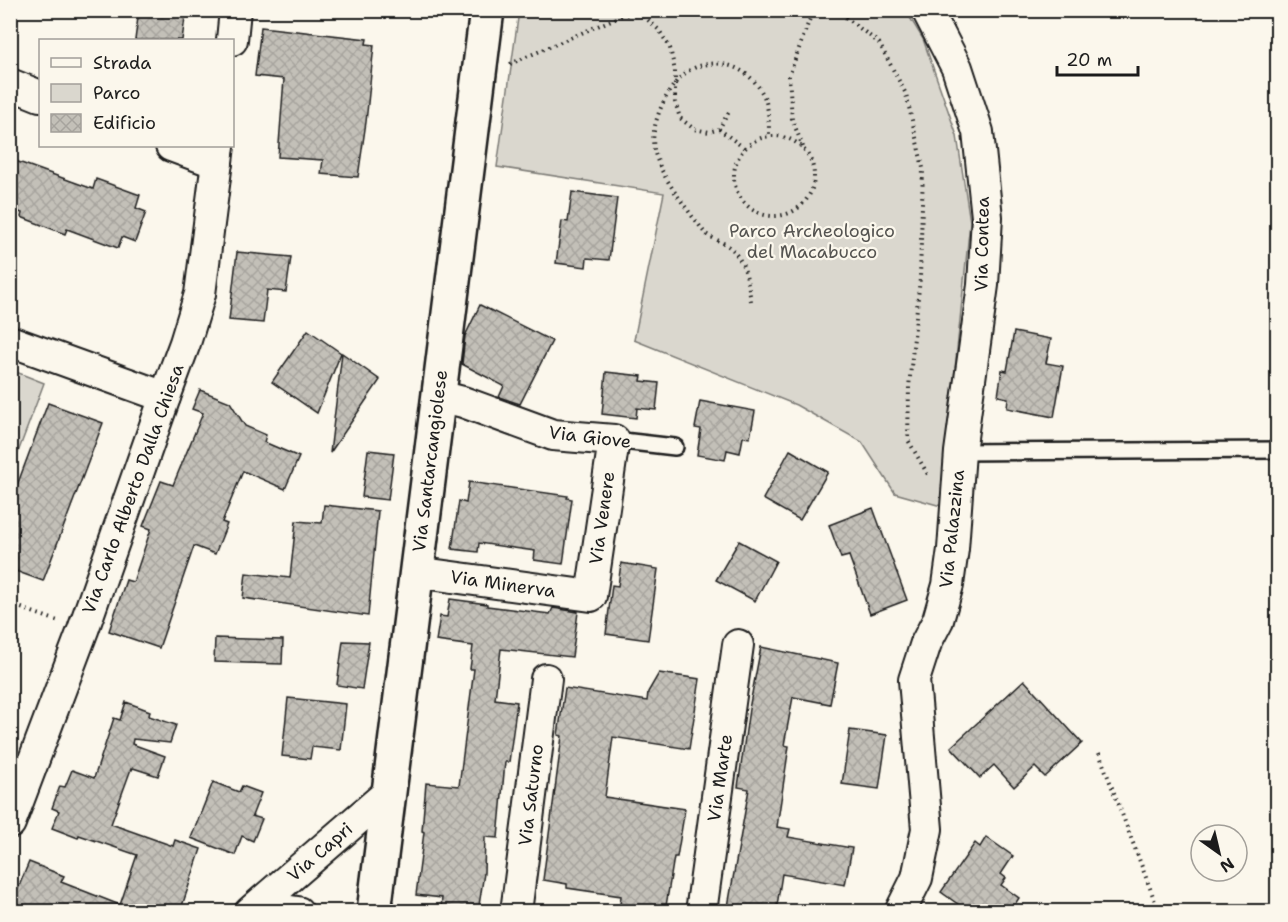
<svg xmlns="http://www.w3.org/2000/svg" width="1288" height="922" font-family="'Shantell Sans',sans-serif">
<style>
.park{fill:#dad7ce;stroke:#7b7a75;stroke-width:1.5}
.building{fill:url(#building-cross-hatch);stroke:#1c1c1c;stroke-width:1.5}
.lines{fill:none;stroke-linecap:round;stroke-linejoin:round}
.lane-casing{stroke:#1c1c1c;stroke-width:20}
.street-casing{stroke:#1c1c1c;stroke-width:34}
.secondary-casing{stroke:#1c1c1c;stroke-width:38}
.path{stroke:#1c1c1c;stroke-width:4;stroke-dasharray:1.5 4.5;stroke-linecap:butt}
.lane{stroke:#fbf7ec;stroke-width:15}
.street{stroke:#fbf7ec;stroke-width:30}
.secondary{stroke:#fbf7ec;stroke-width:33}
.labels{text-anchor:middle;stroke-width:4.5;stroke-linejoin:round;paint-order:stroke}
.park-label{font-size:18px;fill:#555451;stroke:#fbf7ec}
.street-label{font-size:18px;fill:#1c1c1c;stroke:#fbf7ec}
</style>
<defs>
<pattern id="building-cross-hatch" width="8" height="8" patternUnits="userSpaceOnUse" patternTransform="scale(1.5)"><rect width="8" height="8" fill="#c3c0b8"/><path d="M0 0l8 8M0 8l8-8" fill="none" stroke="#a7a49e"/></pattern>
</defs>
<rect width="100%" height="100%" fill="#fbf7ec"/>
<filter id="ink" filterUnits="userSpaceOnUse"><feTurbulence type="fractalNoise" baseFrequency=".0167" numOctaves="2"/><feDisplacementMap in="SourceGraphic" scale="12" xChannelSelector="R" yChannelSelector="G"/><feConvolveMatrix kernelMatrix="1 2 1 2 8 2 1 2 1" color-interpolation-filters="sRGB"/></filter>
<g filter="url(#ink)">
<!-- park -->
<g class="park">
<path d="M519,11h387l17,28 34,97 13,86 -29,284 -46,-13 -33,-51 -66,-37 -162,-65 30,-147 -167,-26z"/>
<path d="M11,370l33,13 -33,88 -1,-101z"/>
</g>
<!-- building -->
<g class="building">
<path d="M139,10h47l-4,30h-47z"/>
<path d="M261,27l106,12 -1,5 8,1 -8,77 -8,55 -37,-3 2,-14 -45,-3 6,-78 -29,-3z"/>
<path d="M10,159l83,30 3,-10 44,16 -4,13 10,4 -11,30 -13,-5 -4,11 -51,-19 -2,5 -44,-17 1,-4 -12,-4z"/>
<path d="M572,192l45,6 -8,62 -22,-2 -1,9 -30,-4 6,-42 6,1z"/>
<path d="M237,252l54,5 -5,35 -19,-2 -4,33 -34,-3z"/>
<path d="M480,305l72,36 -32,63 -21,-7 5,-11 -42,-22 3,-28z"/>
<path d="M308,330l33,23 -24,60 -45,-31z"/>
<path d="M1014,332l37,7 -5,24 17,3 -9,51 -47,-9 1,-10 -10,-2 4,-26 5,1z"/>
<path d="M342,353l38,27 -50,73z"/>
<path d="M606,372l36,4 -1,5 18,2 -3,27 -19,-2 -1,10 -34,-4z"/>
<path d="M200,390l30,12 15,24 21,9 -2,7 35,15 -14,32 -42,-18 -21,51 5,2 -12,30 -21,-8 -35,102 -50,-17 17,-51 7,2 18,-53 -8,-3 18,-45 12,4 30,-72 -11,-4z"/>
<path d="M700,401l55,10 -5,27 -7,-1 -3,16 -13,-3 -2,10 -28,-5 4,-26 -6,-1z"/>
<path d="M48,403l55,20 -60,158 -33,-12v-65z"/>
<path d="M368,450l26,3 -6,47 -26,-3z"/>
<path d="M790,450l38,22 -28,48 -37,-21z"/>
<path d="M469,482l99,14 -1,2 5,1 -9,65 -29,-4 1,-9 -56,-8 -1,9 -26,-3 7,-48 7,2z"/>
<path d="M324,505l54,6 -10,105 -125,-18 3,-25 44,5 6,-57 26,2z"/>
<path d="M873,508l34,92 -37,14 -21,-58 -8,2 -12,-33z"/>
<path d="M739,541l37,20 -21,40 -39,-21z"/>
<path d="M621,563l37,6 -10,71 -42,-6 6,-49 6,1z"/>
<path d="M450,599l37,5v2l63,8 3,-6 25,4 -6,45 -71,-8 -6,50 22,3 -8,60h-4l-7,76 -13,-1 -1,36 -6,39 -37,-5 1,-9 -26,-3 8,-63 -2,-1 4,-48 33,3 15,-117h-4l3,-23 -37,-5 4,-25 7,1z"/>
<path d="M215,638l68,2 -1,24 -68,-2z"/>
<path d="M343,641l26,1 -7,47 -25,-4z"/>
<path d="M761,647l77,16 -8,41 -37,-7 -9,48 5,1 -12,81 13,2 -2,8 64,11 -7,37 -63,-11 -6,38h-49l22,-123 -11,-2 11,-78z"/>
<path d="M659,673l41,6 -11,70 -76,-12 -8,60 80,12 -8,48h-3l-9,55h-40l1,-7 -6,-1 1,-8 -54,-8v-4l-24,-4 19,-144 -4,-1 7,-47 82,13 1,-9z"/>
<path d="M1024,680l58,63 -37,34 -10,-10 -21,20 -20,-22 -14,13 -29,-31z"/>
<path d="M288,698l58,6 -5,46 -29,-3 -2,12 -28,-3z"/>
<path d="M126,702l24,9 -1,5 27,9 -6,18 -37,-4 -1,5 33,12 -7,20 -25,-8 -1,2 -1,-1 -20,55 62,22 2,-6 26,9 -21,63h-170v-4l19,-46 35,14 -3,6 59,23 17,-50 -58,-20 -1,3 -26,-10 7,-17 -7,-3 8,-22 5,1 7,-17 22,8 20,-60 6,2z"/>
<path d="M850,730l37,5 -8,54 -37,-5z"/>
<path d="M213,782l26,10 3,-6 19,7 -9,23 10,3 -9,22 -11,-5 -7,19 -44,-17z"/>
<path d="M986,837l27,19 -12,18 5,4 -5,7 18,13 -9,14h-41l-28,-20 34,-49 5,4z"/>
</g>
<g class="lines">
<!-- lane casing -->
<g class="lane-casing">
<g id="lane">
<path d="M614,440l61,7"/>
<path d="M960,452l318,-2"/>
</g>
</g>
<!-- street casing -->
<g class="street-casing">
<g id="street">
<path d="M232,40l3,-30"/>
<path d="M10,84l30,12"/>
<path d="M171,146l46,17"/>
<path d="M10,341l155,56"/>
<path d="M416,572l175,24 23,-156 -61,-5 -90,-33 -24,-6"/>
<path d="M10,823l73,-193 82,-233 20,-54 15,-49 19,-148"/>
<path d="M250,912l139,-120"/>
<path d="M263,912l6,-4 29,4"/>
<path d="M516,912l30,-233"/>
<path d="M701,912l37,-267"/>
<path d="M900,912l17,-34 10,-49 -13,-149 12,-37 12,-23 10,-35 5,-36 7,-97 23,-167 4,-68 -9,-85 -21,-64 -30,-58"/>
</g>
</g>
<!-- secondary casing -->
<g class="secondary-casing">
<path id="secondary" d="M374,912l113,-902"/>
</g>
<!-- path -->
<g class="path">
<path d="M836,10l43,33 27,51 17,74 -3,110 -11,109 -1,53 19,33 4,3"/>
<path d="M639,12l20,18 11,18 5,23v31l5,16 14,11 15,3 10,-3 11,-19"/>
<path d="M510,64l113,-49 26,-5"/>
<path d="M719,129l25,19"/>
<circle cx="774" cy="176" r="40"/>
<path d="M803,147l-11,-28 -3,-43 24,-66"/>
<path d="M751,301c-3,-16 -4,-33 -15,-47 -7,-11 -20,-13 -30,-20 -5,-5 -9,-13 -14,-18 -14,-20 -33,-43 -38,-67 -5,-24 15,-68 36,-79 30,-16 63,-1 75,29 4,11 4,25 4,37"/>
<path d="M10,604l48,17"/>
<path d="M1099,753l60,159"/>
</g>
<!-- lane -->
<use href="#lane" class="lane"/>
<!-- street -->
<use href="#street" class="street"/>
<!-- secondary -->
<use href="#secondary" class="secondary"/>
</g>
</g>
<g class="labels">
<!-- park labels -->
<g class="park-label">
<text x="812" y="237">Parco Archeologico<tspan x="812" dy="21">del Macabucco</tspan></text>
</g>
<!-- street labels -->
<g class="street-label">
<text transform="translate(982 244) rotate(-89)" y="6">Via Contea</text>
<text transform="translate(590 437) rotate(7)" y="6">Via Giove</text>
<text transform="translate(430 461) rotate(-83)" y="6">Via Santarcangiolese</text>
<text transform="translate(133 489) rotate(-70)" y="6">Via Carlo Alberto Dalla Chiesa</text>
<text transform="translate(602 518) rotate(-82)" y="6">Via Venere</text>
<text transform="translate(952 529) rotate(-84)" y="6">Via Palazzina</text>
<text transform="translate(503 584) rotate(8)" y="6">Via Minerva</text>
<text transform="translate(720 778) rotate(-82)" y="6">Via Marte</text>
<text transform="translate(531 795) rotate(-83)" y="6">Via Saturno</text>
<text transform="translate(320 852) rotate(-41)" y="6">Via Capri</text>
</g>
</g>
<!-- margin -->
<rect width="1288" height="922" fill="none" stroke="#fbf7ec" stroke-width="36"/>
<rect x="18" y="18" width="1252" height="886" fill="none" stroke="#1c1c1c" stroke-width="2" filter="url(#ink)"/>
<!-- legend -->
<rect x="39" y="39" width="195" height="108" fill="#fbf7ec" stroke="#a29f99" stroke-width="1.5"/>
<rect x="51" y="58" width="30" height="9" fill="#fbf7ec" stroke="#a29f99" stroke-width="1.5"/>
<text x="93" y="69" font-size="18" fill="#1c1c1c">Strada</text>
<rect x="51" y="84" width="30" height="18" fill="#dad7ce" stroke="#a29f99" stroke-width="1.5"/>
<text x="93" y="99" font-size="18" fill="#1c1c1c">Parco</text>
<rect x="51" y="114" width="30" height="18" fill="url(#building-cross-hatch)" stroke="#a29f99" stroke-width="1.5"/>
<text x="93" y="129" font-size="18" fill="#1c1c1c">Edificio</text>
<!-- north arrow -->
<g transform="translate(1219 853) rotate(146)"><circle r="28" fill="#fbf7ec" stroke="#a29f99" stroke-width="1.5"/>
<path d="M0-4.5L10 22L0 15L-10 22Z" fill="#1c1c1c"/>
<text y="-9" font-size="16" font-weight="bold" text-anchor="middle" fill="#1c1c1c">N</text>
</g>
<!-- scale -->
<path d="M1057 66v9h81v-9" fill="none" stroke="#1c1c1c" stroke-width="3"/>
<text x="1066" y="66" font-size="18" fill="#1c1c1c" stroke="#fbf7ec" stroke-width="4.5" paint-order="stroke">20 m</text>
</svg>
